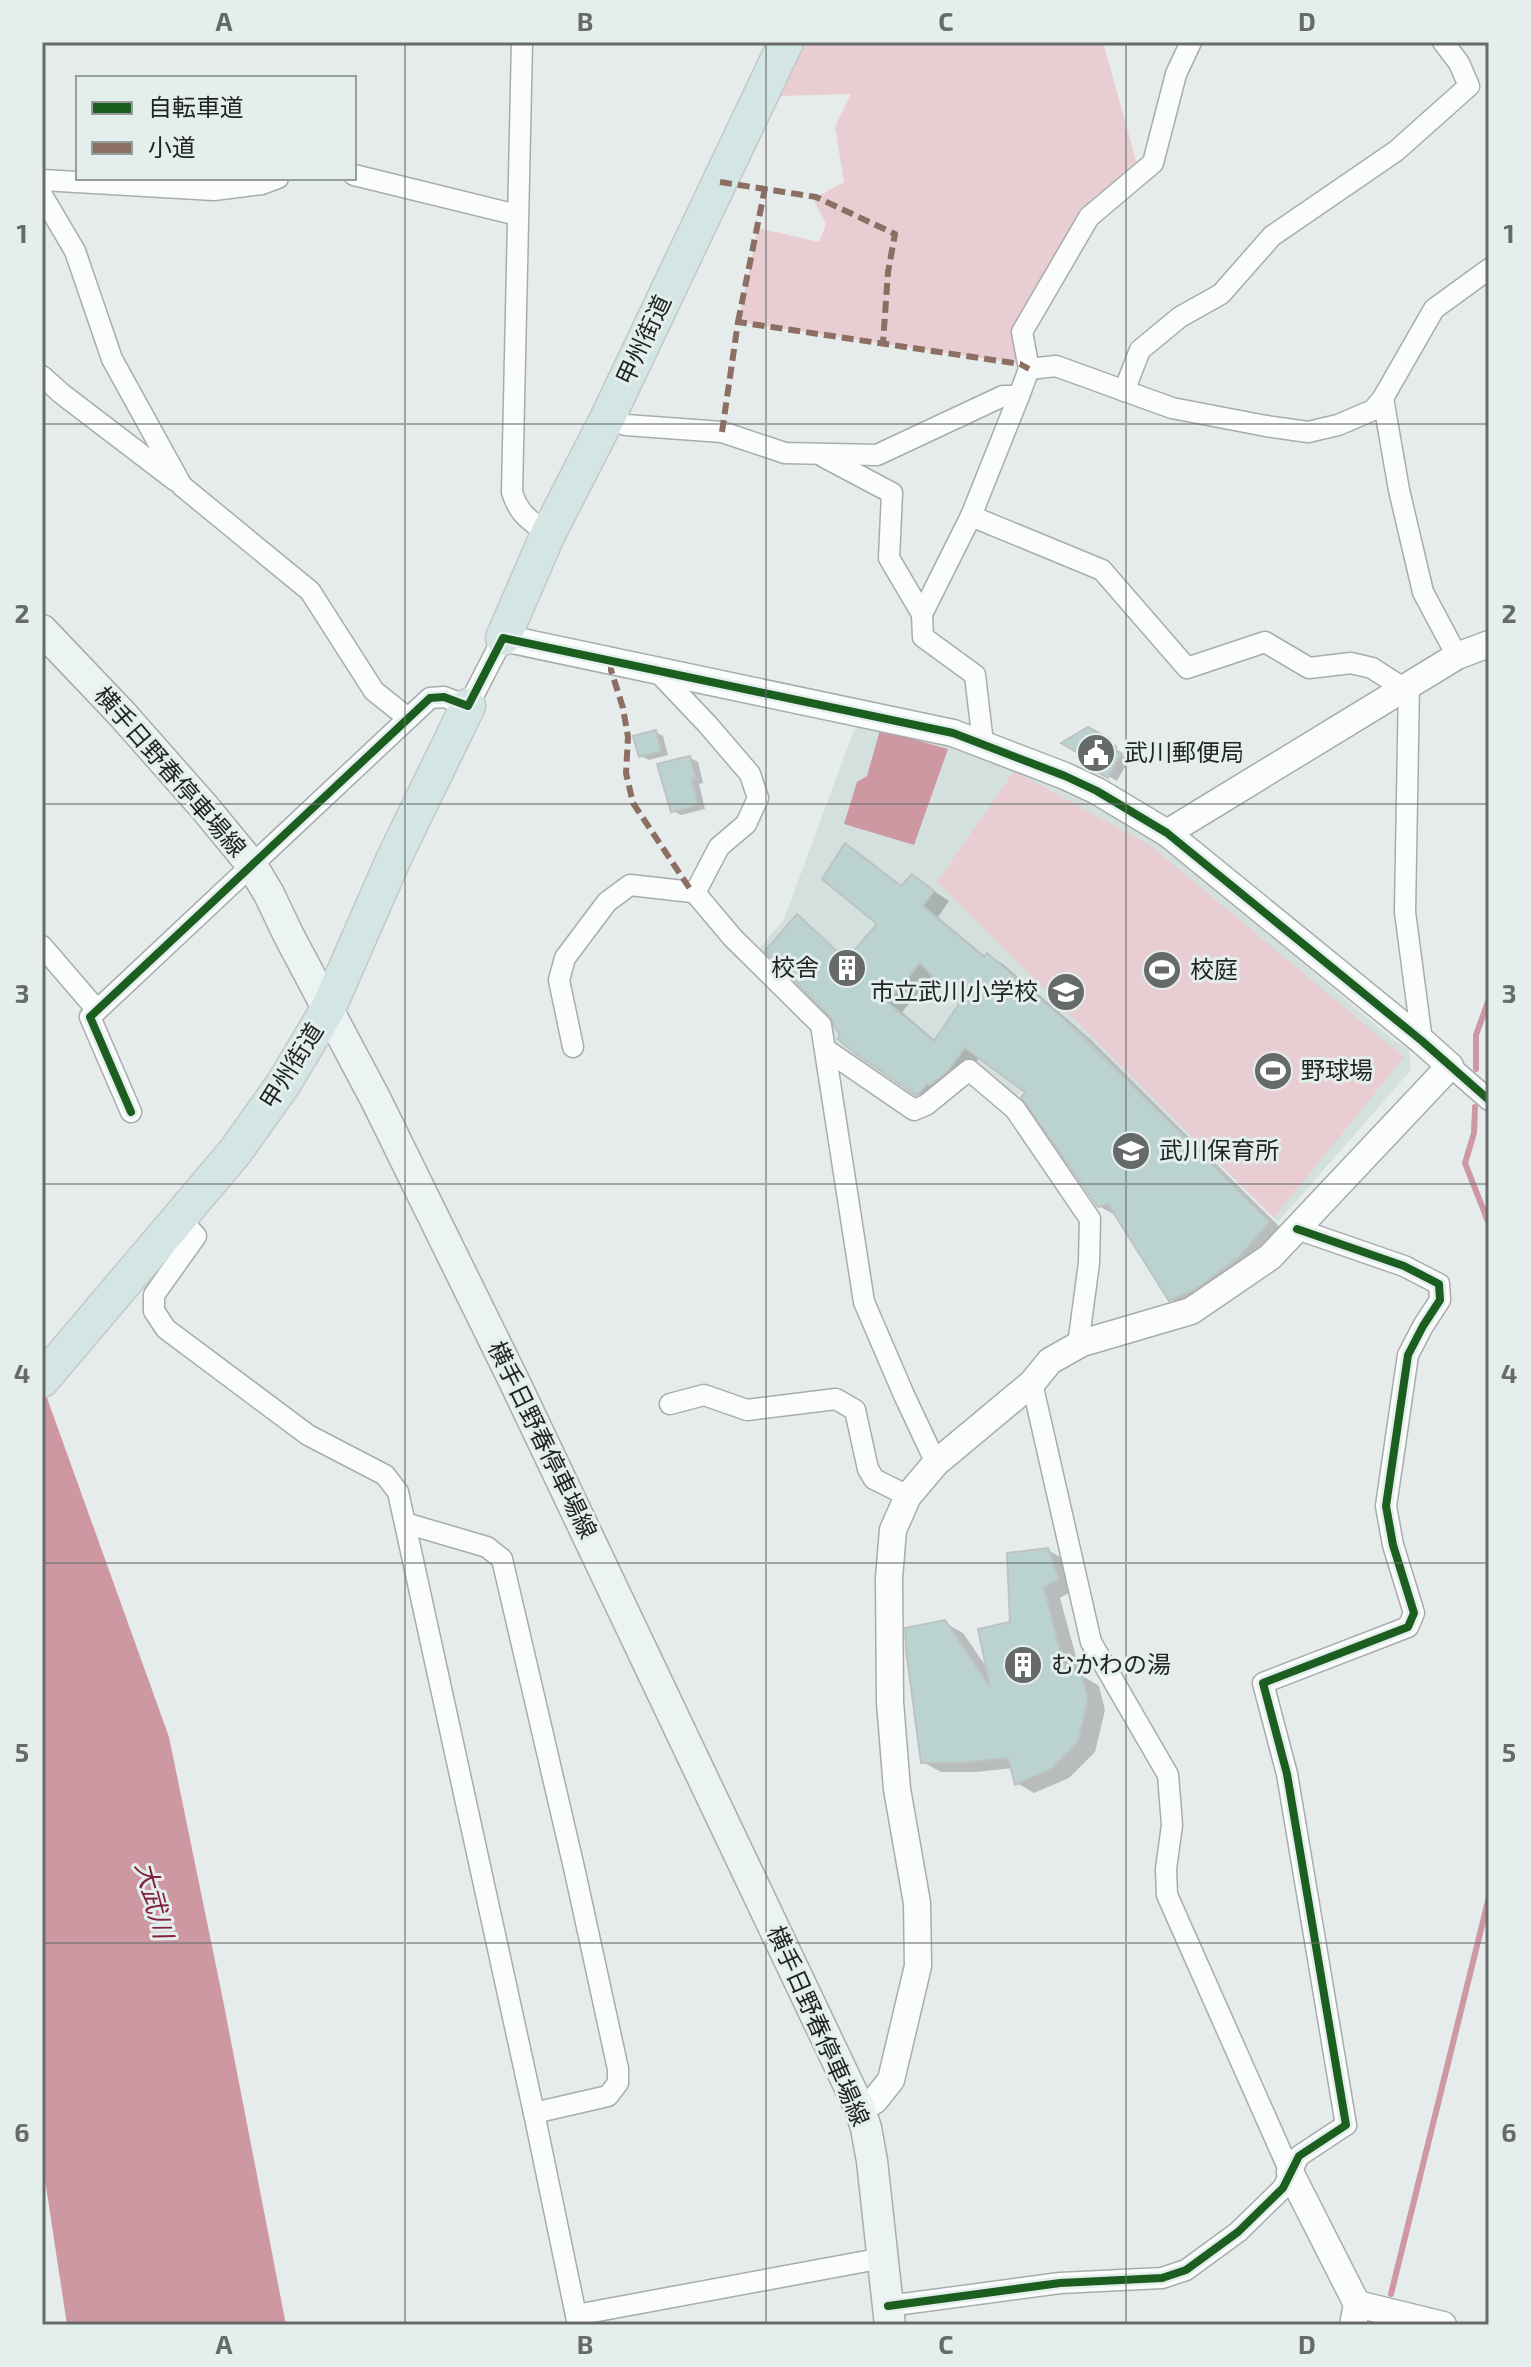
<svg xmlns="http://www.w3.org/2000/svg" width="1531" height="2367" font-family="'Exo 2','Noto Sans JP',sans-serif">
<style>
.built{fill:#d3e0de}
.green{fill:#e8ced2}
.water{fill:#cd98a2}
.shadow{fill:#0003;fill-rule:evenodd}
.lines{fill:none;stroke-linecap:round;stroke-linejoin:round}
.stream{stroke:#cd98a2;stroke-width:6}
.building{fill:#bbd3d0;stroke:#bec3c2;stroke-width:2;fill-rule:evenodd}
.minor-casing{stroke:#a8acac;stroke-width:23}
.tertiary-casing{stroke:#a8acac;stroke-width:29}
.secondary-casing{stroke:#a8acac;stroke-width:33}
.trunk-casing{stroke:#c6c8c8;stroke-width:37}
.minor{stroke:#fbfcfc;stroke-width:20}
.tertiary{stroke:#fbfcfc;stroke-width:26}
.secondary{stroke:#ecf4f3;stroke-width:30}
.trunk{stroke:#d3e6e4;stroke-width:34}
.quiet{stroke:#8d6e63;stroke-width:6;stroke-dasharray:12 6;stroke-linecap:butt}
.cycleway-casing{stroke:#e4eeed;stroke-width:13}
.cycleway{stroke:#1b5e20;stroke-width:8}
.grid{fill:none;stroke:#666b6a;stroke-width:2;stroke-opacity:0.55}
.labels{text-anchor:middle;stroke-width:6;stroke-linejoin:round;paint-order:stroke}
.street-label{font-size:24px;fill:#212525;stroke:#e4eeed}
.poi-label{font-size:24px;fill:#212525;stroke:#e4eeed;text-anchor:start}
.water-label{font-size:26px;font-style:italic;fill:#81233e;stroke:#e4eeed}
.neatline{fill:none;stroke:#666b6a;stroke-width:3}
.grid-label{font-size:26px;text-anchor:middle;font-weight:bold;fill:#666b6a}
</style>
<rect width="100%" height="100%" fill="#e6eceb"/>
<!-- built -->
<path class="built" d="M860,724l90,16 62,24 145,76 239,202 13,8 2,20 -133,152 -201,-195 -61,71 -42,-38 -52,43 -92,-55 -67,-91 -3,-10 24,-28 70,-189z"/>
<!-- green -->
<g class="green">
<path d="M804,42h299l35,126 -52,43 -70,120 4,33 -282,-42 20,-94 61,14 7,-18 -13,-25 31,-17 -9,-55 16,-33 -71,2z"/>
<path d="M1014,771l136,74 254,212 -130,161 -337,-336z"/>
</g>
<!-- water -->
<g class="water">
<path d="M880,730l68,19 -34,96 -70,-21 13,-42 10,-6z"/>
<path d="M42,1384l127,353 53,258 64,330h-219l-25,-165z"/>
</g>
<!-- shadow -->
<g class="shadow">
<path d="M1088,729l29,17 -1,5 13,9 -12,21 -34,-20z"/>
<path d="M655,732l8,4 5,19 -19,5 -8,-4z"/>
<path d="M690,758l8,4 5,21 -4,1 6,25 -24,6 -8,-4z"/>
<path d="M846,846l16,9 41,32 10,-10 36,24 -11,16 48,40 2,-2 15,9 86,74 196,194 -99,77 -16,-10 -55,-84 -16,-9 -71,-114 -48,-35 -16,22 -31,24 -16,-9 -75,-60 -45,-117 12,7v4l43,40 3,-3 -43,-40 37,34 31,-35zM934,975l28,29 -26,37 -34,-29z"/>
<path d="M1048,1550l18,10 10,29 -16,9 21,77 18,11 6,24 -10,42 -26,26 -35,15 -17,-10 -4,-15 -37,4h-35l-18,-10 22,-139 18,10 26,38z"/>
</g>
<g class="lines">
<!-- stream -->
<g class="stream">
<path d="M1476,1069v-34l13,-36"/>
<path d="M1475,1107l-1,26 -9,30 24,61"/>
<path d="M1391,2294l98,-397"/>
</g>
</g>
<!-- building -->
<g class="building">
<path d="M1088,727l22,12 -2,6 14,9 -14,24 -28,-16 3,-6 -22,-13z"/>
<path d="M656,730l5,21 -22,6 -6,-21z"/>
<path d="M690,756l6,23 -4,1 6,25 -27,7 -14,-48z"/>
<path d="M845,843l56,43 11,-12 22,17 -11,15 61,51 3,-4 86,74 197,195 -33,37 -43,31 -25,11 -61,-97 -10,3 -77,-110 4,-5 -60,-44 -17,23 -18,14 -3,-1 -7,9 -4,2 -60,-41 -18,-15 2,-5 -5,-6 -5,-12 -65,-65 32,-37 49,46 31,-36 -55,-45zM920,963l39,41 -25,37 -47,-39z"/>
<path d="M1048,1548l11,31 -15,9 21,81 16,4 7,26 -10,43 -27,27 -36,16 -7,-27 -51,5h-36l-15,-113 -1,-22 40,-8 45,67 -12,-58 32,-7 -3,-69z"/>
</g>
<g class="lines">
<!-- minor casing -->
<g class="minor-casing">
<g id="minor">
<path d="M522,42l-10,450c7,23 18,28 36,42"/>
<path d="M354,175l163,40"/>
<path d="M42,180l172,10 48,-6 16,-6"/>
<path d="M42,195l33,56 37,108 70,127 128,105 64,100 34,27"/>
<path d="M1029,369l-7,-37 67,-115 64,-54 23,-89 15,-32"/>
<path d="M42,376l20,18 114,87"/>
<path d="M1124,391l16,-41 40,-33 41,-23 51,-58 124,-85 73,-65 -10,-23 -16,-21"/>
<path d="M1383,398l16,92 24,102 34,64"/>
<path d="M607,419l19,6 96,7 63,21 92,2 126,-59h16l10,-27 27,-3 116,42 94,18 42,6 30,-7 35,-15 10,-12 51,-89 55,-40"/>
<path d="M824,457l68,36 -3,65 33,56 1,23 52,38 8,68"/>
<path d="M971,516l131,54 85,98 78,-26 44,26 42,-5 21,5 31,20"/>
<path d="M922,614l49,-98 48,-120"/>
<path d="M655,669l53,56 42,49 8,24 -12,26 -27,23 -24,46 38,45 88,87 43,277 40,93 32,68"/>
<path d="M1409,684l-4,228 17,129"/>
<path d="M42,946l55,64"/>
<path d="M573,1047l-14,-67 6,-22 42,-56 23,-17 62,7"/>
<path d="M825,1049l89,61 12,-5 43,-35 46,39 75,110 -1,44 -11,82"/>
<path d="M1450,1066l39,34"/>
<path d="M131,1112l-41,-95 340,-319 14,-1 24,9 35,-68"/>
<path d="M179,1218l17,18 -42,59v16l12,18 142,106 77,40 13,17 136,621 44,212"/>
<path d="M1032,1383l59,259 77,133 4,50 -6,44 1,26 123,277"/>
<path d="M670,1404l34,-9 43,15 89,-11 19,11 13,59 6,10 34,17"/>
<path d="M405,1523l82,24 15,12 73,313 43,197v14l-10,13 -74,17"/>
<path d="M888,2306l172,-23 102,-5 24,-8 52,-38 45,-44 16,-32 47,-31 -59,-351 -24,-91 145,-56 6,-14 -21,-68 -7,-39 22,-151 15,-29 17,-26 -1,-16 -35,-18 -107,-37"/>
<path d="M576,2315l307,-57"/>
</g>
</g>
<!-- tertiary casing -->
<g class="tertiary-casing">
<g id="tertiary">
<path d="M503,638l450,95 112,43 32,15 70,42 255,208 28,25 -180,191 -79,54 -109,32 -32,18 -18,22 -96,80 -28,33 -15,34 -4,48 1,124 7,87 20,114 1,63 -27,114 -16,20 -15,9"/>
<path d="M1167,833l290,-177 32,-12"/>
<path d="M1290,2172l67,132 -4,21"/>
<path d="M1357,2304l86,21"/>
</g>
</g>
<!-- secondary casing -->
<g class="secondary-casing">
<path id="secondary" d="M42,630l80,84 83,94 46,56 18,30 20,42 87,164 139,283 345,726 6,19 6,33 18,164"/>
</g>
<!-- trunk casing -->
<g class="trunk-casing">
<g id="trunk">
<path d="M503,638l45,-104 59,-115 179,-377"/>
<path d="M42,1380l193,-228 49,-69 44,-74 66,-151 74,-152"/>
</g>
</g>
<!-- minor -->
<use href="#minor" class="minor"/>
<!-- tertiary -->
<use href="#tertiary" class="tertiary"/>
<!-- secondary -->
<use href="#secondary" class="secondary"/>
<!-- trunk -->
<use href="#trunk" class="trunk"/>
<!-- quiet -->
<g class="quiet">
<path d="M720,182l96,15 79,37 -7,38 -5,71"/>
<path d="M738,322l27,-134"/>
<path d="M722,432l16,-110 282,42 9,5"/>
<path d="M611,662v8l12,38 5,29 -2,36 7,30 59,89"/>
</g>
<!-- cycleway casing -->
<g class="cycleway-casing">
<g id="cycleway">
<path d="M131,1112l-41,-95 340,-319 14,-1 24,9 35,-68 450,95 112,43 32,15 70,42 255,208 67,59"/>
<path d="M888,2306l172,-23 102,-5 24,-8 52,-38 45,-44 16,-32 47,-31 -59,-351 -24,-91 145,-56 6,-14 -21,-68 -7,-39 22,-151 15,-29 17,-26 -1,-16 -35,-18 -107,-37"/>
</g>
</g>
<!-- cycleway -->
<use href="#cycleway" class="cycleway"/>
</g>
<!-- grid -->
<path class="grid" d="M405,42v2283M766,42v2283M1126,42v2283M42,424h1447M42,804h1447M42,1184h1447M42,1563h1447M42,1943h1447"/>
<!-- icons -->
<defs>
<g id="civic-disc" transform="scale(2)"><circle r="9.5" fill="#666b6a" stroke="#e4eeed"/><path d="M-.6-6.5H3V-4.5H.6V-3L4-1V1h2V6H-6V1h2V-1L-.6-3ZM-1.2 2.5V6h2.4V2.5Z" fill="#fff"/></g>
<g id="building-disc" transform="scale(2)"><circle r="9.5" fill="#666b6a" stroke="#e4eeed"/><path d="M-4-6H4V6H1V3H-1V6H-4ZM-2.5-4.3h1.7v1.8h-1.7ZM.8-4.3h1.7v1.8H.8ZM-2.5-1h1.7V.8h-1.7ZM.8-1h1.7V.8H.8Z" fill="#fff"/></g>
<g id="stadium-disc" transform="scale(2)"><circle r="9.5" fill="#666b6a" stroke="#e4eeed"/><path d="M0-5a6.5 5 0 1 0 0 10a6.5 5 0 1 0 0-10ZM-3.5-1.8h7v3.6h-7Z" fill="#fff"/></g>
<g id="school-disc" transform="scale(2)"><circle r="9.5" fill="#666b6a" stroke="#e4eeed"/><path d="M0-5L7-2L0 1L-7-2ZM-4 1L0 2.5L4 1V4Q0 6-4 4Z" fill="#fff"/></g>
</defs>
<g fill-rule="evenodd">
<use href="#civic-disc" x="1096" y="753"/>
<use href="#building-disc" x="847" y="968"/>
<use href="#stadium-disc" x="1162" y="970"/>
<use href="#school-disc" x="1066" y="992"/>
<use href="#stadium-disc" x="1273" y="1071"/>
<use href="#school-disc" x="1131" y="1151"/>
<use href="#building-disc" x="1023" y="1665"/>
</g>
<g class="labels">
<!-- street labels -->
<g class="street-label">
<text transform="translate(644 340) rotate(-65)" y="8">甲州街道</text>
<text transform="translate(170 772) rotate(49)" y="8">横手日野春停車場線</text>
<text transform="translate(292 1066) rotate(-58)" y="8">甲州街道</text>
<text transform="translate(542 1440) rotate(64)" y="8">横手日野春停車場線</text>
<text transform="translate(818 2026) rotate(66)" y="8">横手日野春停車場線</text>
</g>
<!-- poi labels -->
<g class="poi-label">
<text x="1124" y="761">武川郵便局</text>
<text x="819" y="976" text-anchor="end">校舎</text>
<text x="1190" y="978">校庭</text>
<text x="1038" y="1000" text-anchor="end">市立武川小学校</text>
<text x="1301" y="1079">野球場</text>
<text x="1159" y="1159">武川保育所</text>
<text x="1051" y="1673">むかわの湯</text>
</g>
<!-- water labels -->
<g class="water-label">
<text transform="translate(154 1900) rotate(75)" y="9">大武川</text>
</g>
</g>
<!-- border -->
<rect width="1531" height="2367" fill="none" stroke="#e4eeed" stroke-width="88"/>
<!-- legend -->
<rect x="76" y="76" width="280" height="104" fill="#e4eeed" stroke="#969e9d" stroke-width="2"/>
<rect x="92" y="102" width="40" height="12" fill="#1b5e20" stroke="#969e9d" stroke-width="2"/>
<text x="148" y="116" font-size="24" fill="#212525">自転車道</text>
<rect x="92" y="142" width="40" height="12" fill="#8d6e63" stroke="#969e9d" stroke-width="2"/>
<text x="148" y="156" font-size="24" fill="#212525">小道</text>
<rect x="44" y="44" width="1443" height="2279" class="neatline"/>
<g class="grid-label">
<text x="224" y="31">A</text>
<text x="585" y="31">B</text>
<text x="946" y="31">C</text>
<text x="1307" y="31">D</text>
<text x="22" y="243">1</text>
<text x="1509" y="243">1</text>
<text x="22" y="623">2</text>
<text x="1509" y="623">2</text>
<text x="22" y="1003">3</text>
<text x="1509" y="1003">3</text>
<text x="22" y="1383">4</text>
<text x="1509" y="1383">4</text>
<text x="22" y="1762">5</text>
<text x="1509" y="1762">5</text>
<text x="22" y="2142">6</text>
<text x="1509" y="2142">6</text>
<text x="224" y="2354">A</text>
<text x="585" y="2354">B</text>
<text x="946" y="2354">C</text>
<text x="1307" y="2354">D</text>
</g>
</svg>
